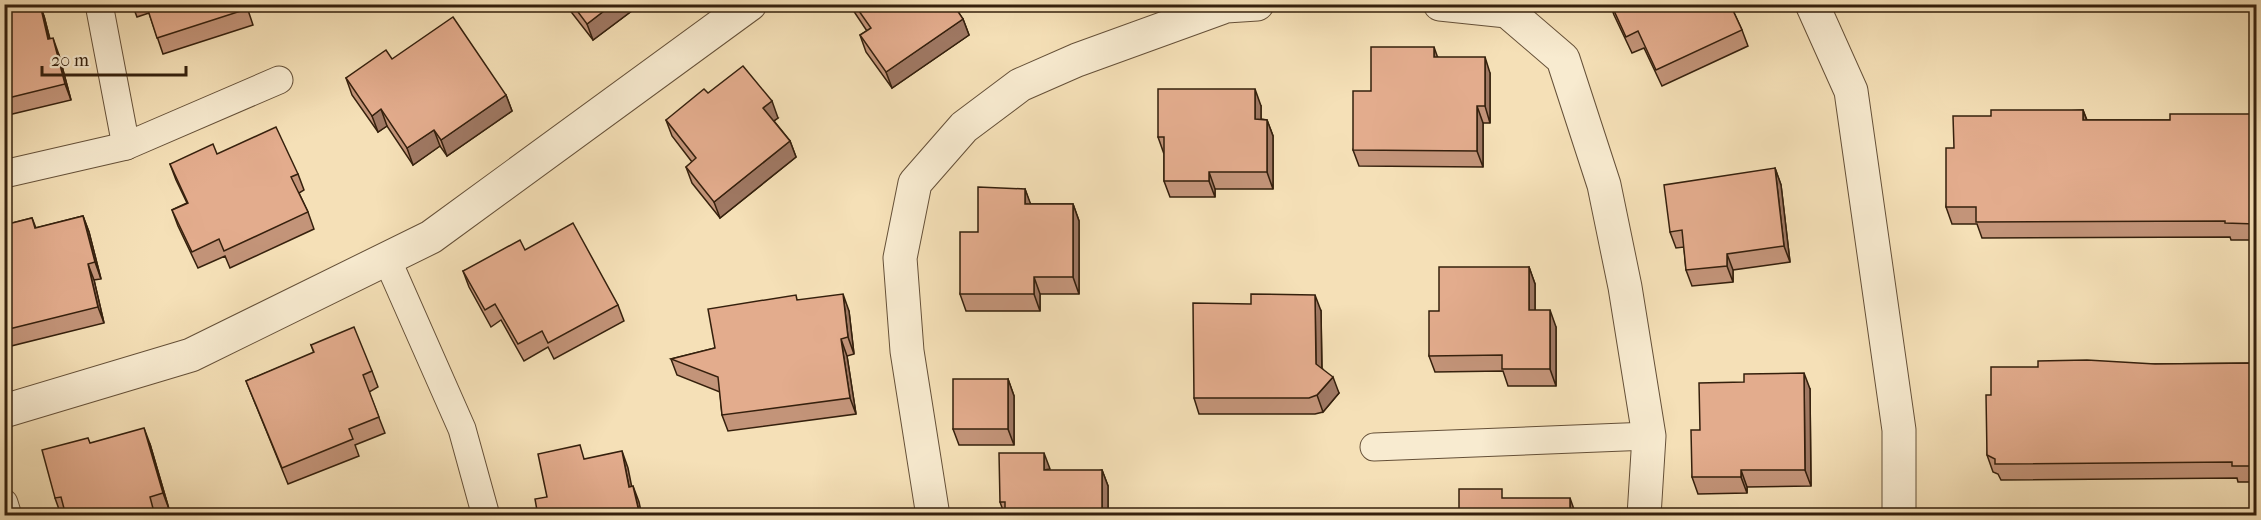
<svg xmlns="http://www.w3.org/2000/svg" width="2261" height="520" font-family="'IM FELL French Canon',serif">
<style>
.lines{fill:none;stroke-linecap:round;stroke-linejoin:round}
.lane-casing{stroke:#655038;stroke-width:29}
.street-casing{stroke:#655038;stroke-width:35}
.lane{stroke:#f8ebd0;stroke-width:27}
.street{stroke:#f8ebd0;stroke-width:33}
.wall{fill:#c39479;stroke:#35200d;stroke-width:1.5}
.shaded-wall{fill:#9f7863;stroke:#35200d;stroke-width:1.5}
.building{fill:#e3ac8d;stroke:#35200d;stroke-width:1.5}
</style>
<rect width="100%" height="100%" fill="#f5e0b7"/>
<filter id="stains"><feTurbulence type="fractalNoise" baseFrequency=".00333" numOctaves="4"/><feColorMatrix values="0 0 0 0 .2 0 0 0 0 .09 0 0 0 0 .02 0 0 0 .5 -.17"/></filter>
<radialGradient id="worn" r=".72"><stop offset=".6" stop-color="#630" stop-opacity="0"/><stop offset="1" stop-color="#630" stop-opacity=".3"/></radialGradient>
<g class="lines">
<!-- lane casing -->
<g class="lane-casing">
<g id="lane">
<path d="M99,4l27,142"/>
<path d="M4,174l122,-28 153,-66"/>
<path d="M387,259l75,170 24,87"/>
<path d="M1374,447l275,-11"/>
<path d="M4,503l4,13"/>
</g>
</g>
<!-- street casing -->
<g class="street-casing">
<g id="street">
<path d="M1440,4l67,7 56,48 41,126 21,102 24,149 -5,80"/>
<path d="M1812,4l39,87 48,339v86"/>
<path d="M4,411l187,-56 240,-118 319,-233"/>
<path d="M933,516l-26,-165 -7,-93 15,-75 49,-56 56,-42 57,-25 149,-54 31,-2"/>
</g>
</g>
<!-- lane -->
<use href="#lane" class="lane"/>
<!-- street -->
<use href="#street" class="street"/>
</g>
<!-- wall -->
<g class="wall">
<path d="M132,4h114l7,21 -90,29 -14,-41 -12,4z"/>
<path d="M565,4h76l-48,36z"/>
<path d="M849,4h104l10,15 6,16 -77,53 -26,-36 -6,-17 7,-4z"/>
<path d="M1610,4h120l12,26 6,16 -86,40 -18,-38 -12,5 -18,-38z"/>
<path d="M4,8l40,8 6,23 9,16 12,45 -67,16z"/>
<path d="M1437,57l53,16v50h-7v44l-124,-1 -6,-16 18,-59z"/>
<path d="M392,59l114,36 6,16 -65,45 -7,-10 -27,19 -26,-39 -9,6 -26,-37 -6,-17z"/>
<path d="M708,93l70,25 -4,3 16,20 6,16 -76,61 -28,-35 -6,-16 6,-5 -20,-26 -6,-16z"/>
<path d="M1261,106v13l6,1 6,16v53h-58v8h-45l-6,-16v-27l-6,-17z"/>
<path d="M2083,110l4,10h83l86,-6v126h-25l-1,-3 -248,1 -5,-14h-25l-6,-17 8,-59 37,-32z"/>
<path d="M217,154l81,20 6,16 -5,3 9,19 6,17 -84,39 -5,-12 -27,12 -20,-42 -6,-16 15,-7 -11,-23 -6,-16z"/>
<path d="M1775,168l6,17 9,77 -57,8v12l-41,4 -6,-16 -2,-23 -8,1 -6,-16z"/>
<path d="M1025,189l5,15h43l6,17v73h-39v17h-74l-6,-17 18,-62z"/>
<path d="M83,216l6,16 12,47 -7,1 10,43 -93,23 -5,-13 -2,1v-109l28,-7 4,10z"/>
<path d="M525,250l93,55 6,16 -70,38 -6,-12 -24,14 -23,-41 -10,7 -22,-40 -6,-16z"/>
<path d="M1529,267l6,17v26l21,17v59h-48l-5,-15 -68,1 -6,-16 10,-45z"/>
<path d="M798,300l51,11 5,43 -7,2 9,58 -128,17 -6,-16 -2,-23 -43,-17 -6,-16 44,-11z"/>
<path d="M1321,311l1,57 17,25 -16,19 -8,2h-116l-5,-16z"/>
<path d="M311,345l61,26 6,16 -9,5 16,41 -30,12 4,11 -71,28 -42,-103 68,-28z"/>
<path d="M2256,363v119h-18l-1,-4 -236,2 -3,-6 -5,-2 -6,-17 4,-60 47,-28 117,-3z"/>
<path d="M1008,379l6,17v49h-55l-6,-16z"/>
<path d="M1810,389l1,97 -64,1v6l-49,1 -6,-17 8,-47z"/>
<path d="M90,443l60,1 19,65 -14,4h-90l-4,2 -6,-17z"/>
<path d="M1102,470l6,16v30h-103l-5,-14z"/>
</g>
<!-- shaded-wall -->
<g class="shaded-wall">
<path d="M40,4l4,12 10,40 -6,-17z"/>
<path d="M613,4h28l-48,36 -6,-16z"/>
<path d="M963,19l6,16 -77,53 -6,-16z"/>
<path d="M53,38l6,17 12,45 -6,-16z"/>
<path d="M1434,47l6,17 -6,-7z"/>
<path d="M1485,57l5,16v50l-5,-17z"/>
<path d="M1255,89l6,17v29l-6,-16z"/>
<path d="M506,95l6,16 -65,45 -6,-16z"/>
<path d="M772,101l6,17 -9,6 -6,-16z"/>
<path d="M1477,106l6,17v44l-6,-16z"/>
<path d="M381,109l6,17 -9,6 -6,-16z"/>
<path d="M2083,110l6,17 -6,-7z"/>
<path d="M1267,120l6,16v53l-6,-17z"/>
<path d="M434,130l6,16 -27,19 -6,-17z"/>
<path d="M790,141l6,16 -76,61 -6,-16z"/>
<path d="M1775,168l6,17 9,77 -6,-16z"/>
<path d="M1209,172l6,17v8l-6,-16z"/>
<path d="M1025,189l6,16 -6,-1z"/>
<path d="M1073,204l6,17v73l-6,-17z"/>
<path d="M83,216l6,16 12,47 -6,-17z"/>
<path d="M1727,254l6,16v12l-6,-16z"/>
<path d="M88,264l6,16 10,43 -6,-16z"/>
<path d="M1529,267l6,17v43l-6,-17z"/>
<path d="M1034,277l6,17v17l-6,-17z"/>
<path d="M843,294l6,17 5,43 -6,-17z"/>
<path d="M1315,295l6,16 1,69 -6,-16z"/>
<path d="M1550,310l6,17v59l-6,-17z"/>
<path d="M841,339l6,17 9,58 -6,-16z"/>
<path d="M1804,373l6,16 1,97 -6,-16z"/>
<path d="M1333,377l6,16 -16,19 -6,-17z"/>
<path d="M1008,379l6,17v49l-6,-16z"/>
<path d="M144,428l6,16 19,65 -6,-16z"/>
<path d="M622,451l6,17 7,35 -6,-16z"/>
<path d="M1044,453l6,16 -6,1z"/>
<path d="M1102,470l6,16v30h-6z"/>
<path d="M1741,470l6,17v6l-6,-16z"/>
<path d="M633,486l6,16 3,14h-2z"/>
<path d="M1570,498l6,17v1h-6z"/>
</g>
<!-- building -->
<g class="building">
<path d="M17,4h23l8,35 5,-1 12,46 -61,15v-91z"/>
<path d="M146,4h100l1,5 -90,29z"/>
<path d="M572,4h41l-26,20z"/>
<path d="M854,4h99l10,15 -77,53 -26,-37 11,-7z"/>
<path d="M1611,4h119l12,26 -86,40 -18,-39 -12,6z"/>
<path d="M453,17l53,78 -65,45 -7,-10 -27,18 -26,-39 -9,7 -26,-38 40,-28 6,9z"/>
<path d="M1371,47h63v10h51v49h-8v45l-124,-1v-59h18z"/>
<path d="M743,66l29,35 -9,7 27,33 -76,61 -28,-35 10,-9 -30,-38 38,-31 4,4z"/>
<path d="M1158,89h97v30l12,1v52h-58v9h-45v-44h-6z"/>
<path d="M1991,110h92v10h87v-6h86v110l-31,-1v-2l-249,1v-15h-30v-59h8l-1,-32h38z"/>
<path d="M276,127l22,47 -7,3 17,35 -84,39 -5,-12 -27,13 -20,-42 16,-7 -18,-39 43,-20 4,10z"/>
<path d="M1775,168l9,78 -57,8v12l-41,4 -4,-40 -12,2 -6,-47z"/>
<path d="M978,187l47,2v15h48v73h-39v17h-74v-62h18z"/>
<path d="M83,216l12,46 -7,2 10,43 -93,23 -1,-105 28,-7 3,10z"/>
<path d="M573,223l45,82 -70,38 -6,-12 -24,13 -23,-40 -10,6 -22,-39 57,-31 5,10z"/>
<path d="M1439,267h90v43h21v59h-48v-14l-73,1v-45h10z"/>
<path d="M843,294l5,43 -7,2 9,59 -128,17 -4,-38 -47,-18 44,-11 -7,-39 88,-14 1,5z"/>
<path d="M1251,294l64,1 1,69 17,13 -16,18 -8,3h-115l-1,-95 58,1z"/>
<path d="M354,327l18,44 -9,4 16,42 -30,12 4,10 -71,29 -36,-87 68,-29 -3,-7z"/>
<path d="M2087,360l68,4 101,-1v103h-24v-4l-237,2v-5l-8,-4 -1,-60h5v-28h47v-6z"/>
<path d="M1804,373l1,97h-64v7h-49l-1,-47h9l-1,-47 45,-1v-8z"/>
<rect x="953" y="379" width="55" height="50"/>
<path d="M144,428l19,65 -13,4 5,19h-89l-5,-19 -6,1 -13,-48 46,-12 2,5z"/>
<path d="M580,445l4,14 38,-8 7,36 4,-1 7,30h-102l-3,-17 12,-2 -9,-43z"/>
<path d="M999,453h45v17h58v46h-97v-14h-5z"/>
<path d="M1459,489h43v9h68v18h-111z"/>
<path d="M1298,510v6h-127v-5z"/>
<rect x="818" y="513" width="49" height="3"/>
</g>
<!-- margin -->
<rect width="2261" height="520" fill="none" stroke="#f5e0b7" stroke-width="24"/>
<rect x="6" y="6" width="2249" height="508" fill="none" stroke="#35200d" stroke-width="3"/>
<rect x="12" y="12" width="2237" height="496" fill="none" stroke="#35200d" stroke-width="1.5"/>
<!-- scale -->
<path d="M42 66v9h144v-9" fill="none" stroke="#35200d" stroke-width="3"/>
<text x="51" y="66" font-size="18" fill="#35200d" stroke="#f8ebd0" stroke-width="4.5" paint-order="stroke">20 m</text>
<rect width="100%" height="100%" filter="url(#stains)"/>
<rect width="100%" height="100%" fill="url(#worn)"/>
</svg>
